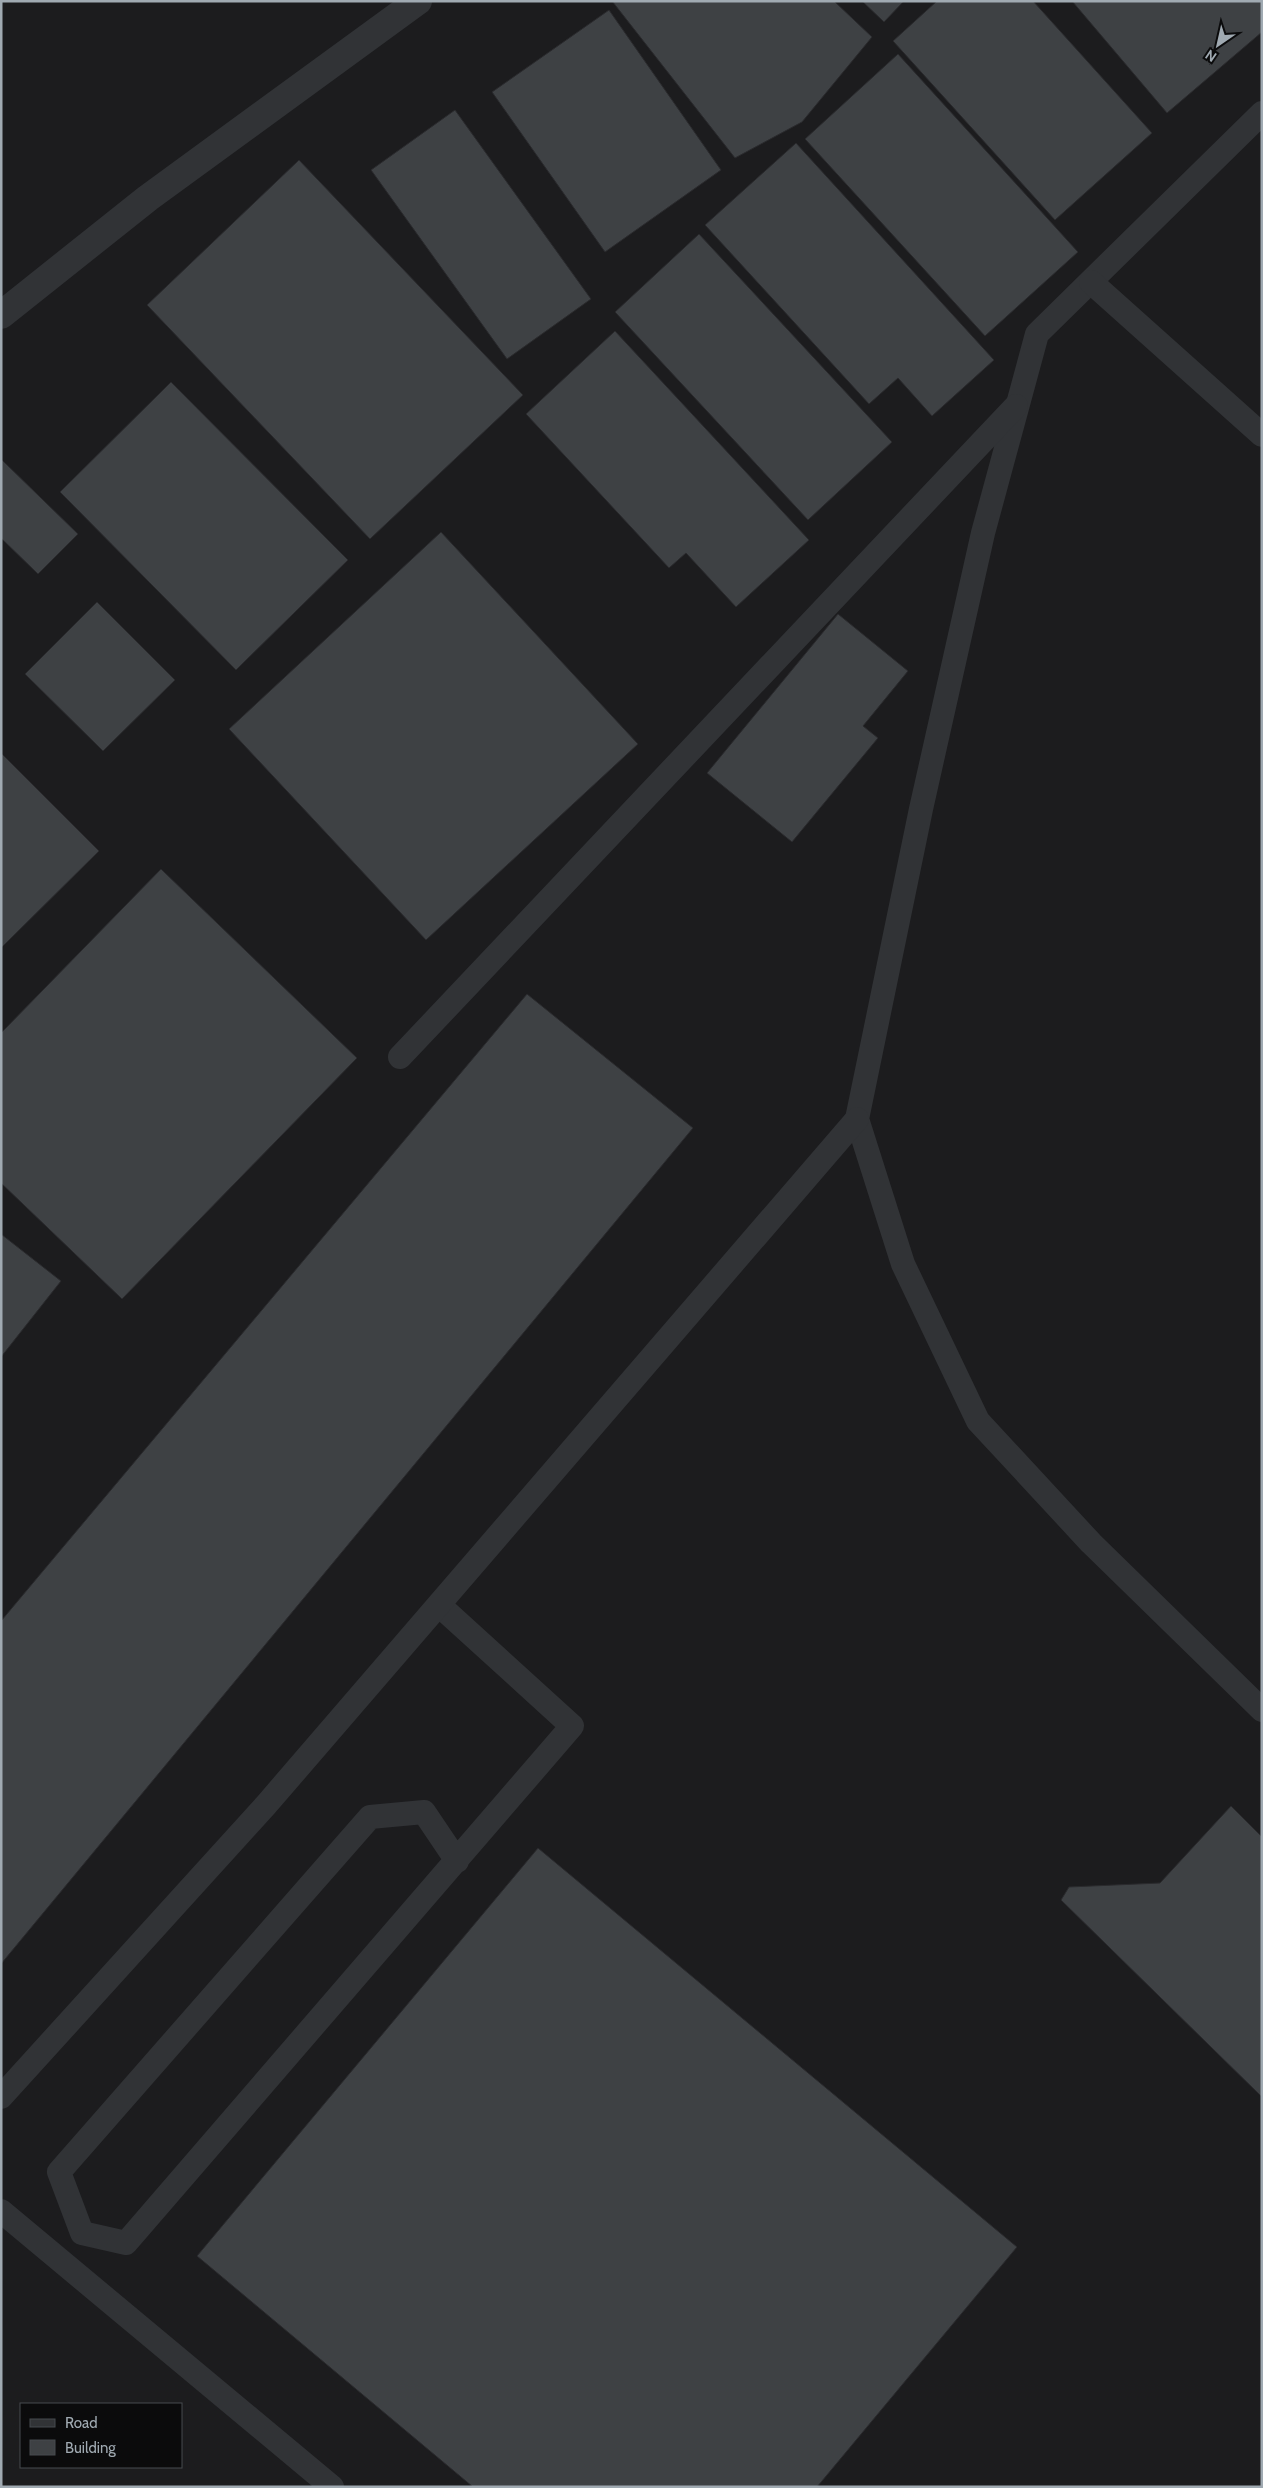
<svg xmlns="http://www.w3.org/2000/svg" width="1263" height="2488" font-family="Cabin,sans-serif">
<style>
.built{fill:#1c1c1e;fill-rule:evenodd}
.building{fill:#3e4144;stroke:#2a2a2d}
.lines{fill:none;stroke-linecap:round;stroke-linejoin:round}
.lane{stroke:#313336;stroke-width:24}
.street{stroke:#313336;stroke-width:28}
</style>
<rect width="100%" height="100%" fill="#101011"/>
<!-- built -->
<path class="built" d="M1,1h1261v2486h-1261zM21,2404h160v63h-160z"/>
<!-- building -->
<g class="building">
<path d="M612,1h222l38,36 -70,85 -67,36z"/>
<path d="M862,1h42l-20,21z"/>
<path d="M937,1h96l119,132 -97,87 -162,-179z"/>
<path d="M1072,1h190v31l-95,81z"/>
<path d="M609,10l112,160 -116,82 -113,-160z"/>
<path d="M898,54l180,198 -93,84 -180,-197z"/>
<path d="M455,110l136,189 -84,60 -136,-189z"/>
<path d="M796,143l198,217 -62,56 -34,-38 -29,26 -164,-179z"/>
<path d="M299,160l224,235 -153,144 -223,-234z"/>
<path d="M699,234l193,208 -84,78 -193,-208z"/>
<path d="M615,331l194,209 -73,67 -50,-54 -17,15 -143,-154z"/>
<path d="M171,382l177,178 -112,110 -176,-178z"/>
<path d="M1,459l77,75 -40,40 -37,-36z"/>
<path d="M441,532l197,212 -212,196 -197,-211z"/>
<path d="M97,602l78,78 -72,71 -78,-77z"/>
<path d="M838,614l70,57 -45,55 15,12 -86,104 -85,-69z"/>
<path d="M1,753l98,98 -98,97z"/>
<path d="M161,869l196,189 -235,241 -121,-116v-150z"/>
<path d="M527,994l166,134 -692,836v-343z"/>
<path d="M1,1234l60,47 -60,76z"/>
<path d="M1231,1806l31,31v260l-201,-197 8,-13 91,-4z"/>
<path d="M538,1848l479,399 -200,240h-344l-276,-231z"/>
</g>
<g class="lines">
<!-- lane -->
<g class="lane">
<path d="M1262,113l-225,221 -54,199 -62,276 -64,310 46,145 75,157 113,122 171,167"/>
<path d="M1091,282l171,153"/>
<path d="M400,1057l616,-651"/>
<path d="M439,1605l133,121 -446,517 -44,-10 -23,-61 311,-355 54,-5 33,49"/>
<path d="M1,2097l265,-292 591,-686"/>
<path d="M1,2211l331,276"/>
</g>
<!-- street -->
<path class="street" d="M1,315l147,-117 270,-197"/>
</g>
<!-- border -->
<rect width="1263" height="2488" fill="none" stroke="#a0aab2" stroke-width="5"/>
<!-- legend -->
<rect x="20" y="2403" width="162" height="65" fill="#0b0b0c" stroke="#474b4e"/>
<rect x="30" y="2419" width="25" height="8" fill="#313336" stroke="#474b4e"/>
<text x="65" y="2428" font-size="15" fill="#a0aab2">Road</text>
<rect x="30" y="2440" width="25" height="15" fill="#3e4144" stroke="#474b4e"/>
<text x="65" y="2453" font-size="15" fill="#a0aab2">Building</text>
<!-- north arrow -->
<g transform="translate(1218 45) rotate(214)" stroke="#0b0b0c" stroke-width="4" paint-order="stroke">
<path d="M0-4L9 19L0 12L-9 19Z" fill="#a0aab2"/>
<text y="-8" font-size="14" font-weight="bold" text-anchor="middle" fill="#a0aab2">N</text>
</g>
</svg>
